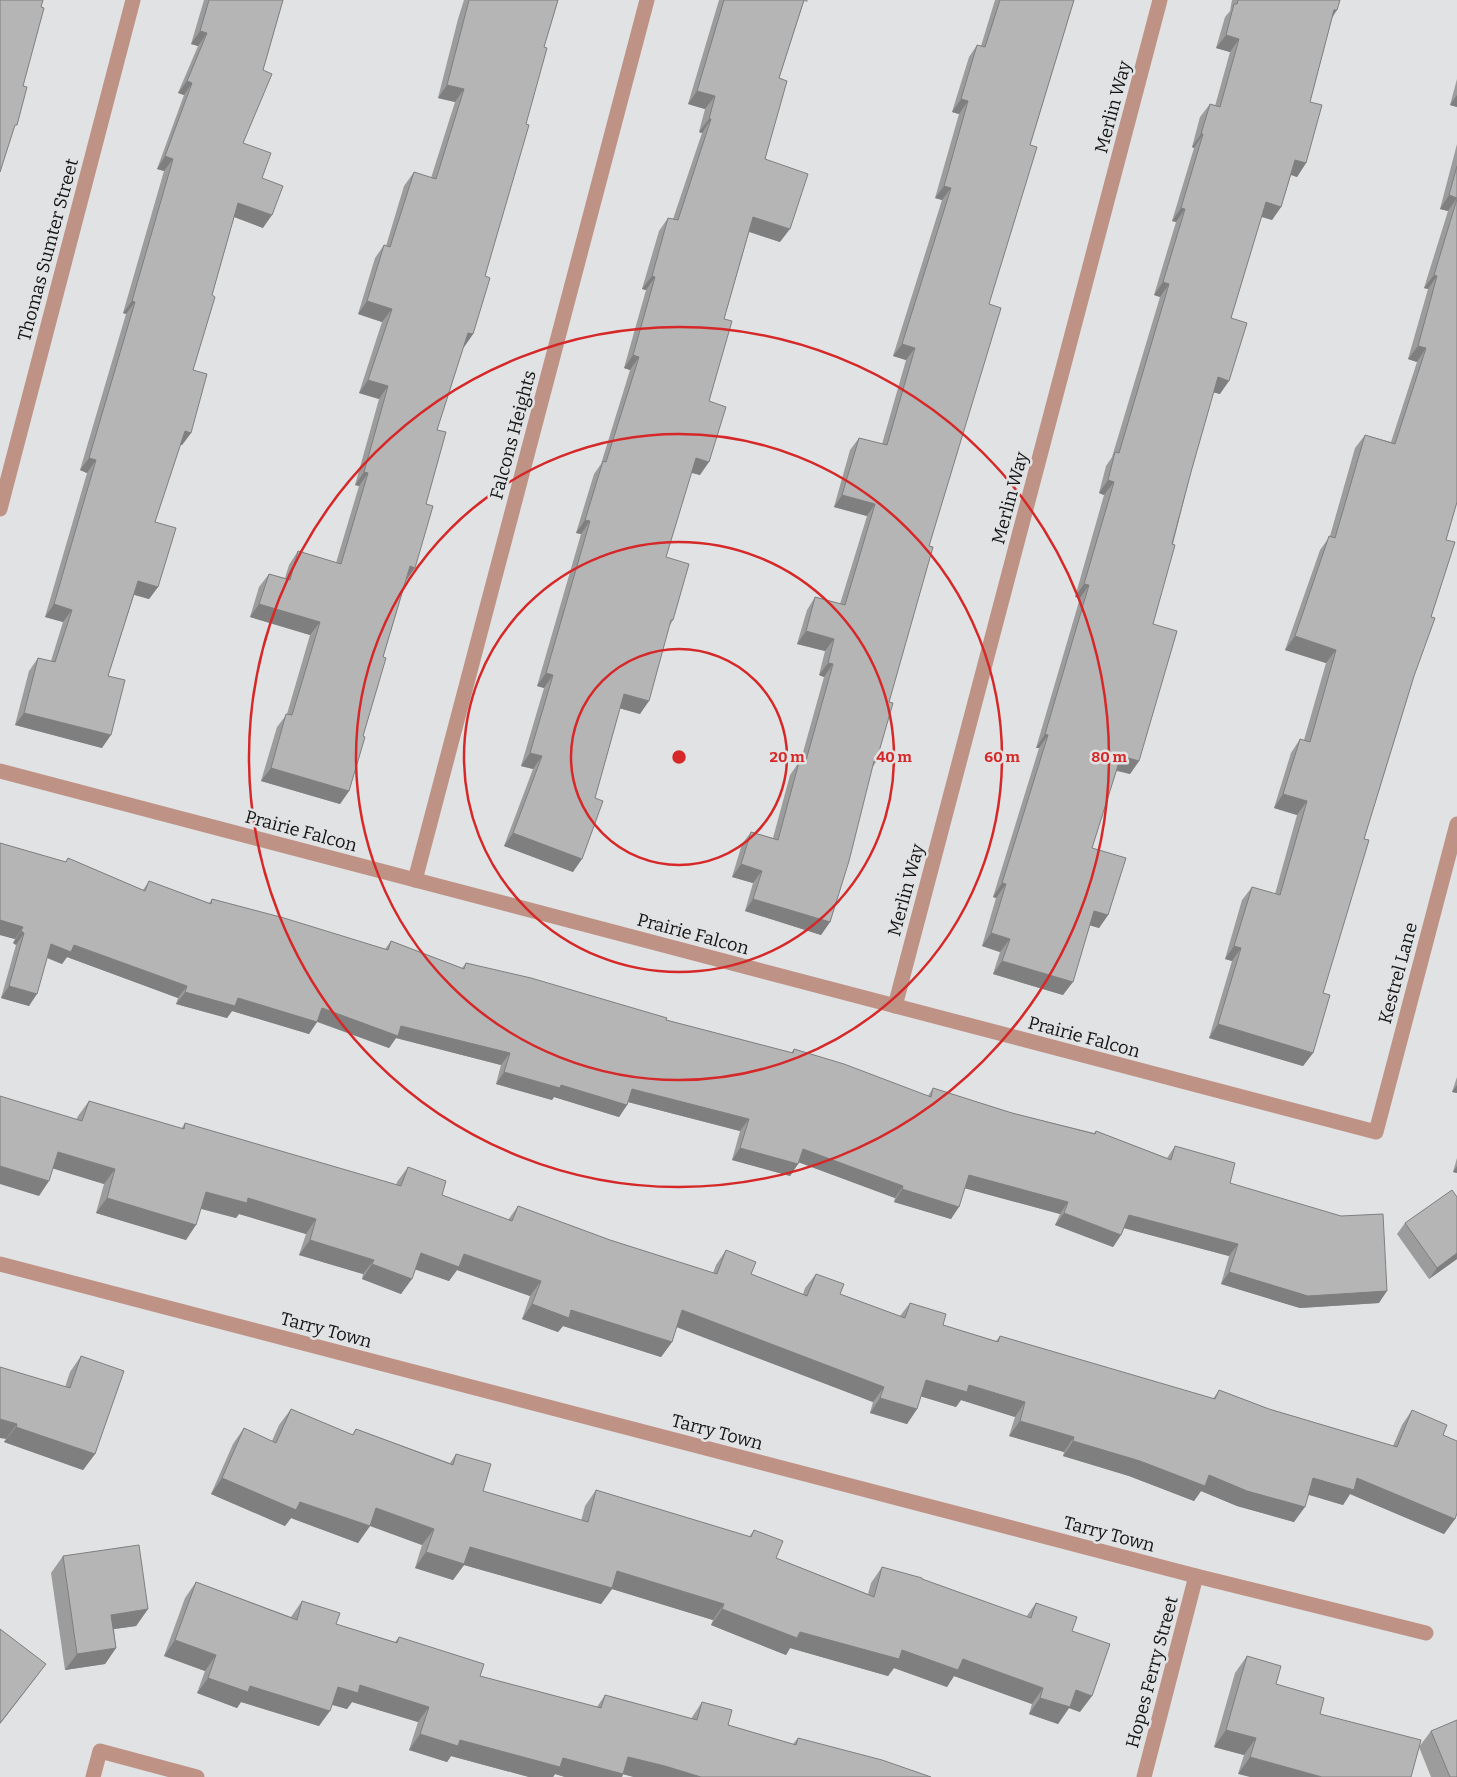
<svg xmlns="http://www.w3.org/2000/svg" width="1457" height="1777" font-family="Bitter,serif">
<style>
.lines{fill:none;stroke-linecap:round;stroke-linejoin:round}
.street{stroke:#bf9286;stroke-width:15}
.wall{fill:#9d9c9d}
.shaded-wall{fill:#7f7f7f}
.building{fill:#b6b5b6;stroke:#7f7f7f}
.ring{fill:none;stroke:#d62828;stroke-width:2.5}
.labels{text-anchor:middle;stroke-width:5;stroke-linejoin:round;paint-order:stroke}
.street-label{font-size:18px;fill:#131414;stroke:#e0e2e3}
.centre{fill:#d62828;stroke:#e0e2e3;stroke-width:2.5}
.ring-label{font-size:15px;text-anchor:middle;font-weight:bold;fill:#d62828;stroke:#e0e2e3;stroke-width:5;stroke-linejoin:round;paint-order:stroke}
</style>
<rect width="100%" height="100%" fill="#e0e2e3"/>
<g class="lines">
<!-- street -->
<g class="street">
<path d="M0,509l133,-509"/>
<path d="M0,771l1376,361 81,-308"/>
<path d="M415,880l232,-880"/>
<path d="M895,1006l265,-1006"/>
<path d="M0,1264l1196,312 230,57"/>
<path d="M93,1777l7,-26 97,26"/>
<path d="M1144,1777l52,-201"/>
</g>
</g>
<!-- wall -->
<g class="wall">
<path d="M204,0h79l-20,70 -20,73 19,35 1,50 -29,-11 -22,78 -19,75 -2,63 -9,12h-2l-25,77 3,65 -9,12 -15,-4 -26,81 -6,72 -87,-23 14,-54 9,-13 13,3 12,-39 -18,-5 42,-144 -7,-3 46,-156 -3,-1 41,-142 -7,-2 27,-74 -6,-2 20,-47 -7,-2z"/>
<path d="M464,0h94l-14,47 -59,229 -12,58 -9,13h-1l-26,83 -11,74 -20,77 -23,76 -34,134 -9,13 -79,-23 16,-54 10,-13 23,-79 -60,-18 9,-30 10,-13 16,4 4,-13 9,-14 38,12 23,-77 -4,-1 24,-86 -20,-6 23,-71 -24,-8 17,-56 9,-13 2,1 18,-60 10,-14 17,6 24,-76 -17,-4 20,-79z"/>
<path d="M719,0h89l-1,2 -3,-1 -25,77 -14,81 15,83 -31,-10 -25,87 -15,82 -9,74 -9,-2 -25,84 7,63 -4,7 -29,87 -20,-6 -47,164 -69,-26 29,-77 -12,-3 23,-78 -7,-2 44,-152 -5,-1 18,-59 7,-10 29,-94 -6,-2 22,-78 -4,-1 17,-58 9,-13 5,1 29,-86 -3,-1 6,-23 -17,-5z"/>
<path d="M995,0h79l-44,145 -41,159 -60,242 -40,156 -13,60 -4,6 -42,154 -9,13 -76,-24 8,-28 -21,-6 10,-33 9,-12 22,6 17,-63 9,-13 1,1 24,-86 -5,-2 6,-24 -28,-7 10,-34 8,-13 25,7 27,-88 -33,-9 16,-57 9,-12 23,6 24,-84 -13,-4 49,-156 -7,-2 24,-84 -7,-2 17,-55 8,-12 4,1z"/>
<path d="M1232,0h108l-8,18 -22,84 -4,61 -9,14 -6,-2 -10,32 -9,13 -11,-3 -30,101 -11,76 -7,-2 -22,80 -38,152 -14,137 -9,13 -14,-3 -24,77 16,67 -9,13 -9,-3 -27,70 -70,-21 7,-22 -18,-6 14,-48 -3,-1 46,-149h-3l44,-150 -5,-1 29,-102 -5,-2 7,-27 6,-9 48,-160 -6,-2 22,-73 -4,-1 22,-73 -2,-1 8,-30 10,-13 5,2 15,-54 -14,-4 9,-31 5,-6z"/>
<path d="M1457,79v28l-7,-2z"/>
<path d="M1457,144v358l-11,38 -15,77 -17,59 -50,163 -41,154 -10,60 -10,13 -94,-28 23,-77 -7,-2 17,-59 10,-13 23,7 22,-79 -23,-7 17,-55 9,-14 4,1 22,-77 -41,-13 35,-100 10,-14 25,-88 10,-13 26,7 26,-80 -9,-3 20,-70 -4,-1 24,-77 -8,-2z"/>
<path d="M0,843l65,19 3,-4 75,32 6,-9 60,22 3,-4 173,50 6,-8 71,27 4,-5 200,57 125,33 3,-4 134,47 5,-8 79,25 82,20 2,-2 71,27 8,-12 55,37 149,120 -79,5 -79,-24 8,-28 -105,-28 -3,7 -8,12 -58,-22 5,-11 -95,-26 -14,31 -57,-17 1,-4 -96,-36 -9,14 -58,-16 8,-29 -112,-29 -1,3 -8,12 -65,-20 -2,3 -56,-16 5,-19 -105,-27 -7,10 -72,-26 -8,12 -77,-23 -5,7 -51,-14 2,-6 -111,-41 -5,7 -15,-6 -18,48 -28,-8 15,-53 -3,-2 2,-4 -15,-4z"/>
<path d="M1457,1077v16l-5,-1z"/>
<path d="M89,1101l92,28 4,-6 211,62 1,-3 11,-15 34,28 66,25 10,-14 92,34 103,33 3,-8 10,-15 25,24 52,20 2,-6 11,-14 24,20 60,22 10,-13 33,22 53,16 4,-5 213,63 6,-9 50,19 124,37 9,-21 10,-15 31,25 12,84 -11,15 -94,-40 -7,11 -34,-10 -15,27 -57,-16 -36,-15 -7,10 -65,-25 -66,-20 1,-4 -55,-16 6,-19 -54,-17 -5,7 -35,-11 -4,13 -10,15 -37,-11 3,-11 -196,-76 -5,16 -11,15 -98,-31 -5,6 -36,-13 8,-23 -73,-26 -8,11 -34,-12 -14,25 -39,-15 1,-5 -64,-19 7,-21 -67,-20 -3,4 -35,-9 -15,31 -90,-27 8,-29 -51,-16 -14,28 39,-80z"/>
<path d="M1457,1158v15l-4,-1z"/>
<path d="M1405,1223l52,36 -28,20 -32,-45z"/>
<path d="M81,1356l14,98 -12,16 -79,-28 2,-3 -6,-72 65,20 5,-15z"/>
<path d="M291,1409l61,26 4,-6 94,34 6,-9 27,37 98,30 4,-15 11,-16 153,47 5,-7 22,28 92,36 3,-11 11,-16 40,12 104,38 10,-14 36,28 8,81 -11,-4 -11,16 -29,-10 3,-10 -78,-28 -7,11 -53,-19 -6,8 -98,-28 -4,7 -75,-30 2,-5 -101,-31 -11,15 -137,-39 -11,15 -38,-12 7,-23 -52,-19 -12,17 -67,-25 -6,8 -74,-32 22,-50 11,-16 28,13 7,-16z"/>
<path d="M63,1556l85,53 -12,17 -22,3 2,19 -11,16 -40,6 -14,-97z"/>
<path d="M196,1582l95,35 11,-16 34,23 59,18 4,-5 81,39 117,31 8,-12 86,24 11,-17 26,23 65,19 5,-6 133,39h-297l-11,-3 -1,3h-57l-10,-3 -2,3h-24l-78,-21 -4,6 -38,-12 9,-28 -66,-20 -5,7 -15,-4 -13,21 -78,-24 -4,6 -40,-15 8,-22 -41,-15 21,-58z"/>
<path d="M1247,1656l29,28 44,30 -82,60 6,-19 -30,-8 21,-74z"/>
<path d="M1431,1731l26,46h-26l-12,-30z"/>
</g>
<!-- shaded-wall -->
<g class="shaded-wall">
<path d="M1334,10h3l-9,14z"/>
<path d="M200,31l7,2 -9,13 -7,-2z"/>
<path d="M1226,35l13,4 -9,13 -14,-4z"/>
<path d="M187,81l5,2 -8,12 -6,-2z"/>
<path d="M447,85l17,4 -9,13 -17,-4z"/>
<path d="M697,91l18,5 -10,13 -17,-5z"/>
<path d="M1457,95v12l-7,-2z"/>
<path d="M961,99l7,2 -9,13 -7,-2z"/>
<path d="M709,119h2l-9,14 -3,-1z"/>
<path d="M1201,134h2l-9,14 -2,-1z"/>
<path d="M165,156l8,3 -9,12 -7,-2z"/>
<path d="M1295,160l11,3 -9,14 -11,-4z"/>
<path d="M944,186l7,2 -9,12 -7,-2z"/>
<path d="M1449,195l8,3 -9,13 -8,-2z"/>
<path d="M1266,202l15,5 -9,13 -15,-5z"/>
<path d="M238,203l34,12 -9,13 -34,-13z"/>
<path d="M1181,208l4,1 -9,13 -4,-1z"/>
<path d="M753,217l37,12 -10,13 -36,-12z"/>
<path d="M1434,275l3,1 -9,13 -4,-1z"/>
<path d="M652,276l3,1 -9,13 -4,-1z"/>
<path d="M1163,282l6,2 -9,13 -6,-2z"/>
<path d="M132,301l3,1 -9,12 -3,-1z"/>
<path d="M367,301l25,8 -10,13 -24,-8z"/>
<path d="M468,333l5,1 -9,13 -6,-1z"/>
<path d="M902,344l13,4 -9,12 -13,-4z"/>
<path d="M1418,346l8,2 -9,14 -9,-3z"/>
<path d="M633,355l6,2 -9,13 -6,-2z"/>
<path d="M1218,377l11,4 -9,13 -12,-3z"/>
<path d="M368,380l20,6 -9,13 -20,-6z"/>
<path d="M185,431l6,2 -9,12 -6,-1z"/>
<path d="M89,458l7,2 -9,13 -7,-3z"/>
<path d="M696,458l13,4 -9,13 -13,-4z"/>
<path d="M364,472l4,1 -9,13 -4,-1z"/>
<path d="M1108,480l6,2 -10,13 -5,-2z"/>
<path d="M842,495l33,9 -8,12 -33,-9z"/>
<path d="M585,520l5,1 -9,13 -5,-1z"/>
<path d="M410,566l5,2 -9,13z"/>
<path d="M138,581l20,6 -9,12 -20,-6z"/>
<path d="M1084,584l5,1 -9,13 -5,-1z"/>
<path d="M54,604l18,6 -9,12 -18,-5z"/>
<path d="M259,604l61,18 -10,13 -60,-18z"/>
<path d="M806,631l28,8 -9,12 -28,-7z"/>
<path d="M1295,636l41,14 -10,13 -41,-13z"/>
<path d="M828,663l5,1 -9,13 -5,-2z"/>
<path d="M546,673l7,2 -9,13 -7,-2z"/>
<path d="M624,694l25,7 -9,13 -25,-7z"/>
<path d="M24,713l87,22 -9,13 -87,-23z"/>
<path d="M1045,734l3,1 -9,13h-3z"/>
<path d="M530,753l12,3 -9,13 -12,-3z"/>
<path d="M1121,756l18,5 -9,13 -18,-5z"/>
<path d="M271,768l78,23 -9,13 -79,-23z"/>
<path d="M1283,794l24,7 -10,14 -23,-7z"/>
<path d="M513,833l69,26 -9,13 -69,-26z"/>
<path d="M741,864l21,7 -9,12 -21,-6z"/>
<path d="M1002,883l4,1 -10,14 -3,-1z"/>
<path d="M753,899l77,23 -9,13 -76,-24z"/>
<path d="M1094,911l14,4 -9,13 -14,-4z"/>
<path d="M0,920l23,7 -8,12 -15,-4z"/>
<path d="M21,931l3,2 -8,12 -3,-2z"/>
<path d="M991,933l19,6 -10,13 -18,-6z"/>
<path d="M51,944l23,1 113,41 -9,12 -111,-41 -5,7 -19,-8z"/>
<path d="M1234,946l7,2 -9,13 -7,-2z"/>
<path d="M1002,961l71,21 -10,13 -70,-21z"/>
<path d="M9,986l28,8 -8,12 -28,-8z"/>
<path d="M185,992l53,6 79,24 -8,12 -77,-23 -5,7 -51,-14z"/>
<path d="M322,1008l79,18 109,27 -9,12 -105,-27 -7,10 -76,-28z"/>
<path d="M1218,1024l95,29 -10,13 -94,-28z"/>
<path d="M504,1072l57,13 66,20 -8,12 -65,-20 -2,3 -56,-16z"/>
<path d="M1457,1085v8l-5,-1z"/>
<path d="M632,1089l117,30 -9,12 -116,-30z"/>
<path d="M740,1148l58,16 -8,12 -58,-16z"/>
<path d="M803,1149l100,37 -8,12 -100,-37z"/>
<path d="M58,1152l57,17 -11,15 -56,-17z"/>
<path d="M0,1166l49,15 -10,15 -39,-12z"/>
<path d="M1457,1166v7l-4,-1z"/>
<path d="M969,1175l99,27 -8,12 -100,-27z"/>
<path d="M902,1189l57,18 -8,12 -57,-17z"/>
<path d="M206,1192l42,6 68,21 -10,15 -67,-20 -3,4 -41,-11z"/>
<path d="M107,1198l89,27 -10,15 -90,-27z"/>
<path d="M1064,1213l57,22 -8,12 -58,-22z"/>
<path d="M1129,1215l109,29 -9,12 -109,-29z"/>
<path d="M310,1240l64,20 -11,14 -64,-19z"/>
<path d="M421,1253l43,1 77,27 -11,15 -73,-26 -8,11 -38,-13z"/>
<path d="M1457,1253v6l-28,20 8,-11z"/>
<path d="M372,1264l40,15 -11,15 -39,-15z"/>
<path d="M1229,1272l158,19 -8,12 -79,5 -79,-24z"/>
<path d="M532,1304l39,6 101,32 -11,15 -98,-31 -5,6 -36,-13z"/>
<path d="M682,1310l202,77 -11,15 -202,-77z"/>
<path d="M926,1380l43,5 56,17 -10,15 -54,-17 -5,7 -40,-12z"/>
<path d="M880,1398l37,11 -10,15 -37,-11z"/>
<path d="M0,1419l17,5 -11,15 -6,-1z"/>
<path d="M1020,1421l54,16 -10,15 -55,-16z"/>
<path d="M16,1427l79,27 -12,16 -79,-28z"/>
<path d="M1073,1441l136,34 96,32 -11,15 -57,-16 -36,-15 -7,10 -65,-25 -66,-20z"/>
<path d="M222,1478l78,24 70,24 -12,17 -67,-25 -6,8 -74,-32z"/>
<path d="M1313,1478h44l98,41 -11,15 -94,-40 -7,11 -40,-12z"/>
<path d="M376,1508l58,21 -12,16 -57,-21z"/>
<path d="M470,1547l147,24 107,33 -11,16 -101,-31 -11,15 -137,-39 -11,15 -38,-12 11,-16z"/>
<path d="M148,1609l-12,17 -36,5 11,-16z"/>
<path d="M722,1609l78,23 102,18 61,9 80,29 -11,16 -78,-28 -7,11 -53,-19 -6,8 -98,-28 -4,7 -75,-30z"/>
<path d="M175,1640l41,15 -11,16 -41,-15z"/>
<path d="M116,1648l-11,16 -40,6 12,-16z"/>
<path d="M46,1664l-12,16 -34,44v-1z"/>
<path d="M208,1678l42,8 80,25 -11,15 -78,-24 -4,6 -40,-15z"/>
<path d="M360,1685l69,22 -11,15 -66,-20 -5,7 -20,-6 11,-16z"/>
<path d="M1076,1690l16,6 -12,16 -11,-4 -11,16 -29,-10 11,-16z"/>
<path d="M1226,1730l30,8 -12,17 -30,-8z"/>
<path d="M420,1734l40,6 103,18 65,-1 37,9 36,11h-67l-12,-3h1l-1,3h-57l-10,-3 -2,3h-24l-78,-21 -4,6 -38,-12z"/>
<path d="M1250,1757l72,20h-72l-12,-3z"/>
</g>
<!-- building -->
<g class="building">
<path d="M0,0h43l-2,7 3,1 -21,78 4,1 -10,38h-2l-15,47z"/>
<path d="M209,0h74l-20,70 9,4 -29,69 28,10 -9,25 21,8 -11,29 -34,-12 -26,92 3,2 -22,73 14,4 -16,59 -6,-2 -30,91 21,6 -18,59 -20,-6 -30,95 17,4 -14,55 -87,-22 14,-55 17,4 17,-52 -18,-6 42,-144 -7,-2 46,-156 -3,-1 41,-142 -8,-3 27,-73 -5,-2 20,-48 -7,-2z"/>
<path d="M469,0h89l-14,47 3,1 -21,76 3,1 -44,151 5,2 -17,56 -5,-1 -31,97 9,2 -20,72 7,2 -18,62 -5,-2 -27,91 3,1 -23,78 2,1 -16,54 -78,-23 15,-54 6,1 28,-93 -61,-18 10,-30 21,6 8,-29 43,13 27,-91 -4,-1 24,-86 -20,-6 24,-71 -25,-8 17,-56 6,2 24,-75 22,7 28,-90 -17,-4z"/>
<path d="M724,0h80l-25,78 8,3 -22,78 43,15 -18,55 -37,-12 -29,102 8,2 -23,80 17,6 -17,55 -13,-4 -30,99 23,7 -16,56h-2l-22,81 -25,-7 -29,104 8,3 -21,58 -69,-26 29,-77 -12,-3 23,-78 -7,-2 44,-152 -5,-1 18,-59 3,1 33,-105 -6,-2 22,-78 -3,-1 16,-58 10,2 33,-101h-2l6,-23 -18,-5z"/>
<path d="M1000,0h74l-44,145 7,2 -48,157 12,4 -72,238 4,1 -44,155 4,1 -17,59 -2,-1 -25,100 -19,61 -77,-23 9,-28 -21,-7 10,-32 27,8 21,-78 6,2 28,-100 -5,-1 6,-24 -28,-8 9,-34 30,8 30,-101 -33,-9 17,-57 28,7 28,-97 -13,-4 49,-156 -7,-2 24,-85 -7,-2 16,-54 8,2z"/>
<path d="M1238,0h102l-3,10h-3l-24,92 12,3 -16,58 -11,-3 -14,47 -15,-5 -35,116 16,5 -18,58 -11,-4 -27,95 -19,72 3,1 -22,79 24,7 -38,130 -18,-5 -29,92 34,10 -18,57 -14,-4 -21,71 -71,-21 8,-22 -19,-6 15,-49 -4,-1 46,-148 -3,-1 44,-149 -5,-1 30,-102 -6,-2 7,-28 4,1 50,-169 -6,-2 22,-73 -4,-1 22,-74h-2l9,-30 10,3 19,-68 -13,-4 8,-31h3z"/>
<path d="M1457,166v32l-8,-3z"/>
<path d="M1457,199v303l-11,38 9,2 -24,75 4,1 -21,58 -50,163 5,1 -46,153 7,2 -17,58 -95,-29 23,-76 -7,-2 18,-59 28,8 27,-94 -24,-7 17,-55 10,3 26,-92 -41,-14 34,-100 6,2 30,-103 30,9 31,-96 -8,-2 19,-70 -3,-1z"/>
<path d="M0,843l66,19 2,-4 77,33 4,-10 62,23 1,-5 72,19 104,32 3,-9 73,28 2,-6 65,15 136,40 -1,2 127,33 1,-4 50,15 87,33 2,-9 79,25 83,21 1,-3 75,29 4,-14 60,17 -5,20 111,33 42,-2 4,77 -79,5 -79,-24 9,-28 -109,-29 -8,20 -57,-22 4,-11 -99,-27 -10,32 -57,-18 1,-3 -100,-37 -5,15 -58,-16 9,-29 -117,-30 -5,16 -66,-20 -1,3 -56,-16 6,-19 -109,-27 -3,10 -76,-28 -5,14 -79,-24 -3,8 -50,-14 2,-6 -113,-41 -3,7 -20,-8 -14,50 -28,-8 15,-53 -3,-2 2,-4 -23,-7z"/>
<path d="M0,1096l82,25 7,-20 95,28 1,-6 216,63 7,-19 38,14 -4,14 70,26 6,-15 92,34 107,34 9,-24 30,12 -5,12 56,22 9,-22 28,10 -4,10 65,24 5,-15 36,11 -3,11 55,17 2,-6 215,63 4,-9 50,19 128,38 15,-37 35,15 -4,10 14,6v72l-2,6 -98,-41 -3,12 -41,-12 -8,29 -58,-16 -38,-16 -4,11 -65,-25 -67,-20 1,-4 -54,-16 5,-19 -56,-17 -2,7 -41,-12 -9,29 -37,-11 4,-11 -202,-77 -10,32 -101,-32 -2,8 -37,-14 9,-23 -77,-27 -5,13 -38,-14 -9,26 -40,-15 2,-4 -64,-20 6,-21 -68,-21 -1,5 -41,-11 -10,33 -89,-27 8,-29 -57,-17 -9,29 -49,-15z"/>
<path d="M1452,1190l5,7v56l-20,15 -32,-45z"/>
<path d="M81,1356l43,15 -29,83 -79,-27 1,-3 -17,-5v-52l70,21z"/>
<path d="M291,1409l62,26 3,-6 97,36 3,-11 35,10 -8,27 105,31 8,-32 155,47 3,-7 29,11 -7,17 98,39 8,-30 40,11v1l109,39 5,-15 41,14 -5,14 38,13 -18,52 -16,-6 -6,17 -30,-9 3,-10 -80,-29 -5,11 -56,-20 -3,9 -99,-27 -3,6 -75,-29 2,-5 -107,-33 -5,17 -142,-41 -6,17 -38,-12 8,-23 -58,-21 -6,18 -70,-24 -4,8 -74,-32 22,-50 32,15z"/>
<path d="M139,1545l9,64 -37,6 5,33 -39,6 -14,-98z"/>
<path d="M196,1582l101,38 5,-19 38,12 -4,11 61,19 2,-6 85,27 -4,12 121,32 4,-13 92,25 5,-18 30,8 -4,15 68,20 2,-7 84,22 49,17h-230l-36,-11 -37,-9 -5,17 -60,-16 -3,9 -100,-27 -2,6 -38,-12 9,-27 -69,-22 -2,8 -20,-6 -8,24 -80,-25 -2,6 -40,-14 8,-23 -41,-15z"/>
<path d="M0,1629l46,35 -46,59z"/>
<path d="M1247,1656l34,10 -5,18 48,14 -4,16 101,26 -10,37h-89l-72,-20 6,-19 -30,-8z"/>
<path d="M1457,1720v57h-7l-19,-46z"/>
</g>
<!-- distance rings -->
<g class="ring">
<circle cx="679" cy="757" r="108"/>
<circle cx="679" cy="757" r="215"/>
<circle cx="679" cy="757" r="323"/>
<circle cx="679" cy="757" r="430"/>
</g>
<g class="labels">
<!-- street labels -->
<g class="street-label">
<text transform="translate(1113 107) rotate(-75)" y="6">Merlin Way</text>
<text transform="translate(48 250) rotate(-75)" y="6">Thomas Sumter Street</text>
<text transform="translate(513 435) rotate(-75)" y="6">Falcons Heights</text>
<text transform="translate(1010 498) rotate(-75)" y="6">Merlin Way</text>
<text transform="translate(301 831) rotate(15)" y="6">Prairie Falcon</text>
<text transform="translate(906 890) rotate(-75)" y="6">Merlin Way</text>
<text transform="translate(693 934) rotate(15)" y="6">Prairie Falcon</text>
<text transform="translate(1398 973) rotate(-75)" y="6">Kestrel Lane</text>
<text transform="translate(1084 1037) rotate(15)" y="6">Prairie Falcon</text>
<text transform="translate(326 1330) rotate(15)" y="6">Tarry Town</text>
<text transform="translate(717 1432) rotate(15)" y="6">Tarry Town</text>
<text transform="translate(1109 1534) rotate(15)" y="6">Tarry Town</text>
<text transform="translate(1152 1672) rotate(-75)" y="6">Hopes Ferry Street</text>
</g>
</g>
<circle cx="679" cy="757" r="8" class="centre"/>
<g class="ring-label">
<text x="787" y="762">20 m</text>
<text x="894" y="762">40 m</text>
<text x="1002" y="762">60 m</text>
<text x="1109" y="762">80 m</text>
</g>
</svg>
